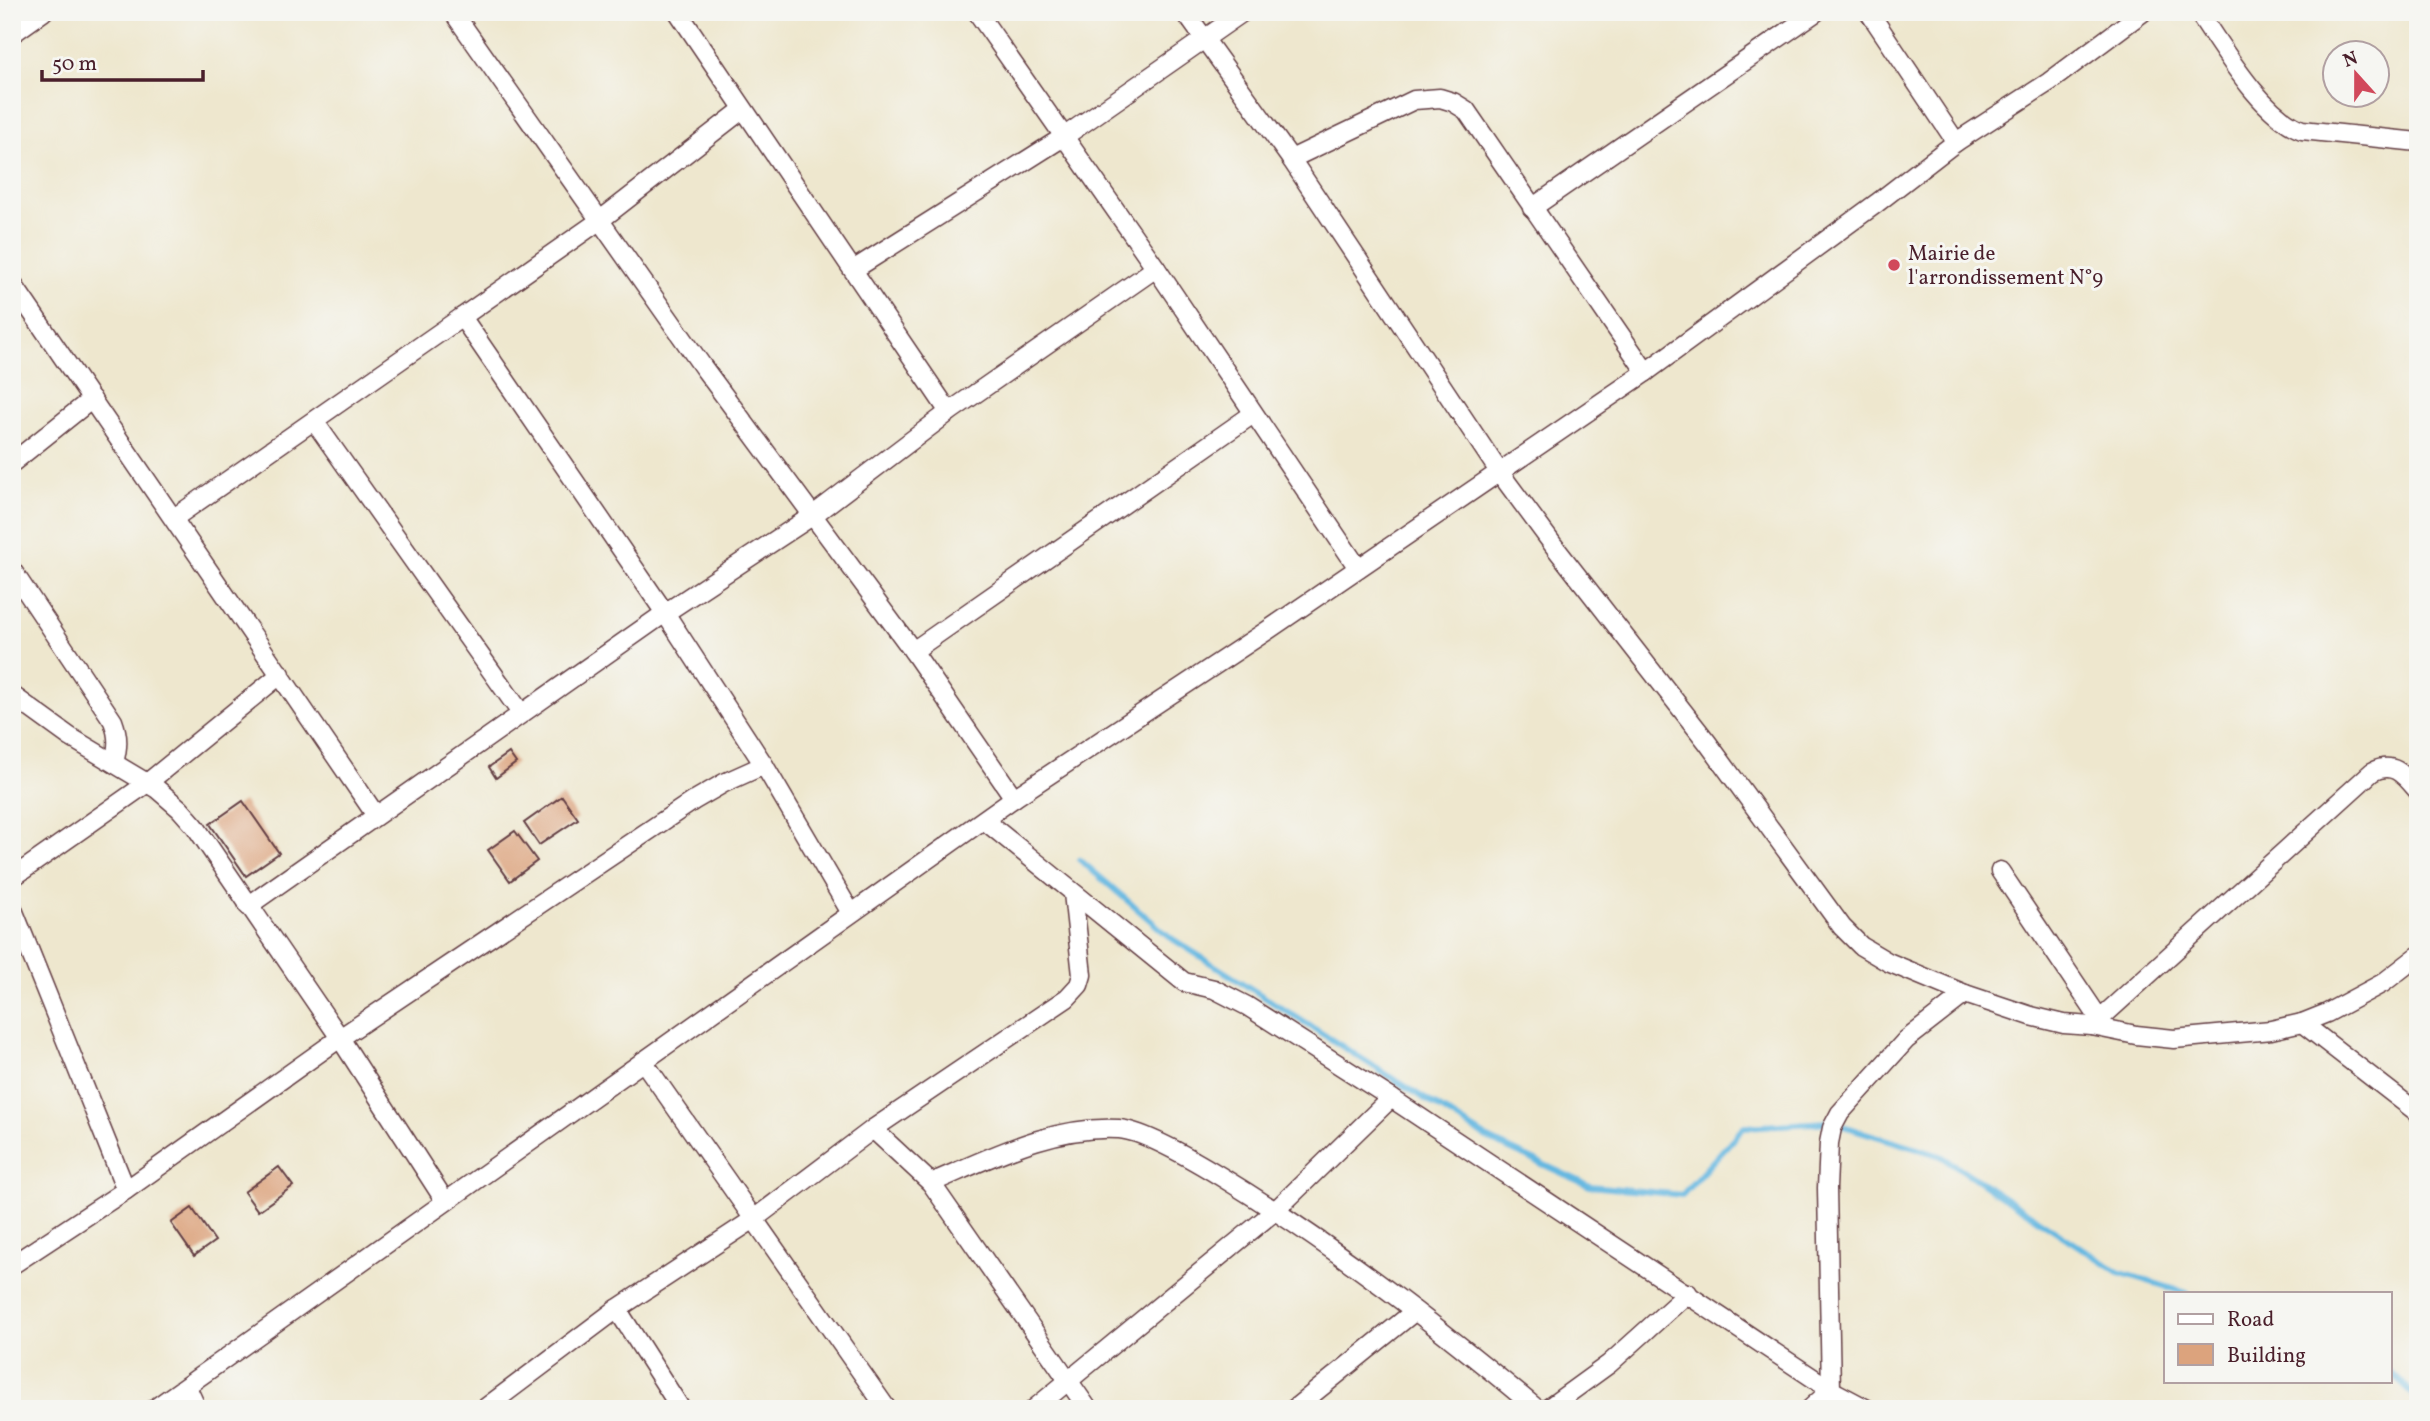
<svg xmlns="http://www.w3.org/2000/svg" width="2430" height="1421" font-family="Vollkorn,serif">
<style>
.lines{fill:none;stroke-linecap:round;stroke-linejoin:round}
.stream{stroke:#65b8e1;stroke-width:6}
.building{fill:#dca37d}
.minor-casing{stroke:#633d43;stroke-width:21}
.minor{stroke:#fff;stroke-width:18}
.poi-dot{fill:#d1495b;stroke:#f6f6f2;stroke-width:2.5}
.labels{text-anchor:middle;stroke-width:6;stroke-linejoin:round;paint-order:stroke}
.poi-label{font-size:21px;fill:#4a1f2b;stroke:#f6f6f2;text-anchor:start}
</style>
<rect width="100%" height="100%" fill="#f6f6f2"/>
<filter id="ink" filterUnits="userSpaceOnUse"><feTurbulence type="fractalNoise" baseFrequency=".0143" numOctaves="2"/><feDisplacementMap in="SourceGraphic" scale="14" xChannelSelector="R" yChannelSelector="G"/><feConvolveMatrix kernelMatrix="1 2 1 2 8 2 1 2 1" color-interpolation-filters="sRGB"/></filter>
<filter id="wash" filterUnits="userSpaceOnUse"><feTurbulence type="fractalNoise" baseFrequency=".00686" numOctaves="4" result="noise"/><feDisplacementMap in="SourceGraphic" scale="28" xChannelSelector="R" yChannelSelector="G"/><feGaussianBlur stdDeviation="1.57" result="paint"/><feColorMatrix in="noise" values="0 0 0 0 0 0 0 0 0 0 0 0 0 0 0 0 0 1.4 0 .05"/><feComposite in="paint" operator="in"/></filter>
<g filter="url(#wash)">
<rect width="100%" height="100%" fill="#eee7ce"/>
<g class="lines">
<!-- stream -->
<g class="stream">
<path d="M1080,860l91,78 319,202 100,46 92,9 62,-68 86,-5 111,34 177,116 69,21"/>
<path d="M2390,1372l28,27"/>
</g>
</g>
<g id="blocks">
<!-- building -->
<g class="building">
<path d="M509,753l7,10 -20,15 -7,-11z"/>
<path d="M562,796l16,23 -39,26 -15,-22z"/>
<path d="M243,801l36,52 -33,23 -36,-52z"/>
<path d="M515,831l22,30 -27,20 -22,-31z"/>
<path d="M279,1167l14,19 -35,25 -14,-19z"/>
<path d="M192,1208l23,33 -21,15 -23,-33z"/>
</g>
</g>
</g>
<g filter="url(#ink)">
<use href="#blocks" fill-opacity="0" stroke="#633d43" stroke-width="2"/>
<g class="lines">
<!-- minor casing -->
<g class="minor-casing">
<g id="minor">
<path d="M453,12l250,355 210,284 101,147"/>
<path d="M678,12l271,400"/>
<path d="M977,12l179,256 202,300"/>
<path d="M1185,12l106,147 209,314 54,73 153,196 135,185 19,19 27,16 77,32 66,22 33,8 28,2 44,9 38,4 97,-9 31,-7 25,-10 56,-30 35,-27"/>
<path d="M1869,12l87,130"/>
<path d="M2198,12c25,36 63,103 104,118l116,12"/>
<path d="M12,34l31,-22"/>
<path d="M1291,159l123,-59 26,-2 13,4 13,8 180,262"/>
<path d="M1532,208l284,-196"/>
<path d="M853,270l212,-134 178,-124"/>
<path d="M12,283l363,531"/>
<path d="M462,317l137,-96 143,-111"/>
<path d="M314,421l207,292"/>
<path d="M12,463l80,-64"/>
<path d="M174,518l288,-201 203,296 99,152 87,148"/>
<path d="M12,570l101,151c6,16 5,26 1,42"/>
<path d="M913,651l340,-237"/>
<path d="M12,695l58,42 87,52 23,20 15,17 145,212 353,-237 31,-18 40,-18"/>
<path d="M984,820l200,162 30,7 33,17 144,92 440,292 36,19"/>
<path d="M2000,871l99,147"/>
<path d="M12,878l134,-94 135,-110"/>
<path d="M248,906l417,-293 147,-97 137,-104 207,-144"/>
<path d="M12,907l114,283"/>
<path d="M2302,1023l116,90"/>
<path d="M2092,1026l280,-254c22,-12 33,4 46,19"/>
<path d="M643,1061l244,348"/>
<path d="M873,1129l58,54 157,226"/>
<path d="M931,1183c59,-25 121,-58 188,-54 25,2 78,33 101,47 112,68 217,149 317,233"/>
<path d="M12,1265l114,-75 214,-152 105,163"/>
<path d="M617,1309l64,100"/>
<path d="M187,1387l10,22"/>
<path d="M154,1409l860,-611 254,-168 378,-258 231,-169 79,-61 93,-60 94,-70"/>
<path d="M484,1409l133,-100 137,-90 119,-90 194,-131 12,-13 3,-10 -9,-82"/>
<path d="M1034,1409l242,-199 115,-112"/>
<path d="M1294,1409l121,-98"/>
<path d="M1547,1409l62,-45 79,-71"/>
<path d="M1810,1409l21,-19 -4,-202 2,-45 3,-15 8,-15 66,-73 59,-46"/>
</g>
</g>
<!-- minor -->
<use href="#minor" class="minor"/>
</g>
</g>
<!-- markers -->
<circle class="poi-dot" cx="1894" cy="265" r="7"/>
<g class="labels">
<!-- poi labels -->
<g class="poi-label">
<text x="1908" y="260">Mairie de<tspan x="1908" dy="24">l'arrondissement N°9</tspan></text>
</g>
</g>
<!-- margin -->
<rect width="2430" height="1421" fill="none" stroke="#f6f6f2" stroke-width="42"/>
<!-- legend -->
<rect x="2164" y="1292" width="228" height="91" fill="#f6f6f2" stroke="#b1a0a2" stroke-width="2"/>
<rect x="2178" y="1314" width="35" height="10" fill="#ffffff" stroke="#b1a0a2" stroke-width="2"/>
<text x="2227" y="1326" font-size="21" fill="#4a1f2b">Road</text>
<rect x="2178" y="1344" width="35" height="21" fill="#dca37d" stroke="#b1a0a2" stroke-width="2"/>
<text x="2227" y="1362" font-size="21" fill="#4a1f2b">Building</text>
<!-- north arrow -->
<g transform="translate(2356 74) rotate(339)"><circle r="33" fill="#f6f6f2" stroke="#b1a0a2" stroke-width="2"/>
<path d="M0-5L12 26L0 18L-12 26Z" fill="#d1495b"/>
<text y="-10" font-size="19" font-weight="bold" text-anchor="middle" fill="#4a1f2b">N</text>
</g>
<!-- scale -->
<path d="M42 70v10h161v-10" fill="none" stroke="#4a1f2b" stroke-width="3.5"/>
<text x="52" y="70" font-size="21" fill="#4a1f2b" stroke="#f6f6f2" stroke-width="5" paint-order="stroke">50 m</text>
</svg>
